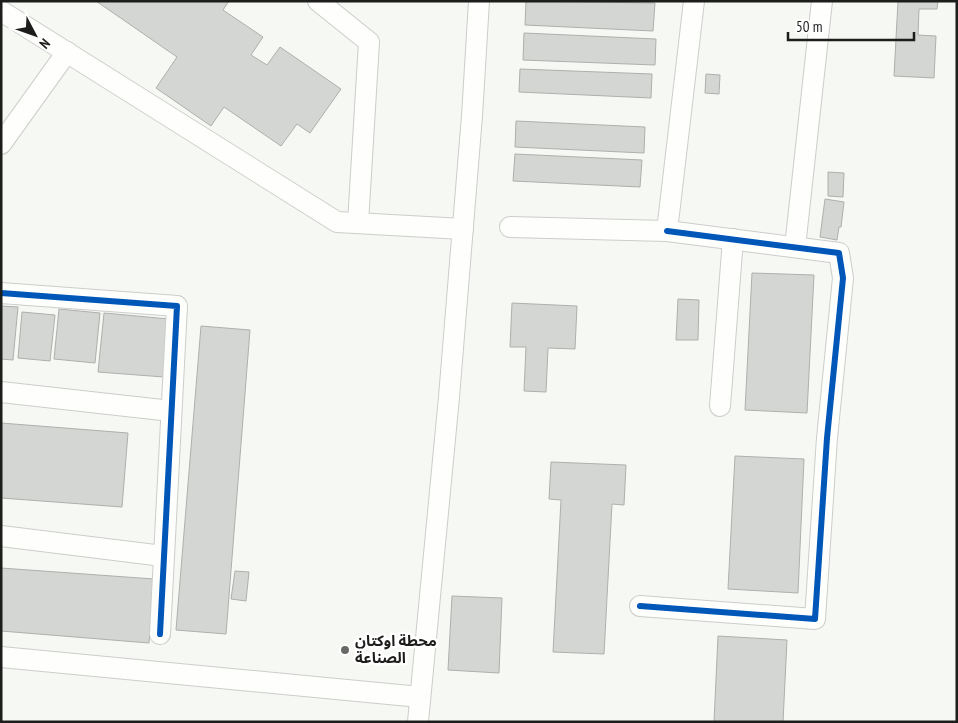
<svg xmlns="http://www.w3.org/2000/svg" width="958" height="723" font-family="'PT Sans Narrow','Noto Sans Arabic',sans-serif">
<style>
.building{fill:#d3d6d3;stroke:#aeb0ad}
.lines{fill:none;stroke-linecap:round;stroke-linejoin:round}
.minor-casing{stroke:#cccecb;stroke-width:22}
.minor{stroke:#fefefd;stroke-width:20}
.cycleway-casing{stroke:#fff;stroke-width:9}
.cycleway{stroke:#0057b8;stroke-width:6}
.poi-dot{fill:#696a67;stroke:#fff;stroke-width:2}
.labels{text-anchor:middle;stroke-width:5;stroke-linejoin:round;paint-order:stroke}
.poi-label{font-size:15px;font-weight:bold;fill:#1d1e1c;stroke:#fff;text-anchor:start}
</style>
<rect width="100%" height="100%" fill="#f5f8f3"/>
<!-- building -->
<g class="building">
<path d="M96,1h133l-6,9 40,27 -12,18 16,10 13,-18 61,42 -31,44 -13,-9 -16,22 -57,-39 -13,19 -55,-38 21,-31z"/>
<path d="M526,1l129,2 -2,28 -128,-6z"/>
<path d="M898,1h40l-1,8h-18l-1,26 18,1 -2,42 -40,-2z"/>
<path d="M524,33l132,6 -1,26 -132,-5z"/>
<path d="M520,69l132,5 -1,24 -132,-6z"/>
<path d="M706,74l14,1 -1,19 -14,-1z"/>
<path d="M516,121l129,6 -1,26 -129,-6z"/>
<path d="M515,154l127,6 -2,27 -127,-6z"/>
<path d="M828,172l16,1 -1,24 -15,-1z"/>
<path d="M825,199l19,3 -3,25h-2l-2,13 -17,-3z"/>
<path d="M752,273l62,2 -7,138 -62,-3z"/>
<path d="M678,299l21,1 -1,40h-22z"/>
<path d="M512,303l65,3 -2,43 -27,-1 -2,44 -22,-1 2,-44h-16z"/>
<path d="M1,306l17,1 -5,53 -12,-1z"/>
<path d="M59,309l41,4 -5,50 -41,-4z"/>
<path d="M22,312l33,3 -5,46 -32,-3z"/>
<path d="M104,313l65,6 -5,58 -66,-5z"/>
<path d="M201,326l49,4 -24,304 -50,-4z"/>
<path d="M1,423l127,10 -6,74 -121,-9z"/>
<path d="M735,456l69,3 -6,134 -70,-4z"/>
<path d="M551,462l75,3 -2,40 -12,-1 -8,150 -51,-2 8,-152 -12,-1z"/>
<path d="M1,568l153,11 -5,64 -148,-12z"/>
<path d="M235,571l14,1 -3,29 -15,-2z"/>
<path d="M452,596l50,2 -3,75 -51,-3z"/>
<path d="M718,636l69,4 -4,82h-69z"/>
</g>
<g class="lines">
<!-- minor casing -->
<g class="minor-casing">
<g id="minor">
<path d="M318,1l51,41 -11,181"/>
<path d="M1,11l336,211 126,7"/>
<path d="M1,144l66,-92"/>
<path d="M510,227l157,4 27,-230"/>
<path d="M795,247l27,-246"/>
<path d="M1,293l176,13 -17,328"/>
<path d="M1,392l170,19"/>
<path d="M720,406l13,-167"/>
<path d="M1,536l162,20"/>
<path d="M640,606l175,13 12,-181 16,-160 -4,-25 -172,-22"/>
<path d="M1,657l419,40"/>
<path d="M418,722l31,-325 23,-281 7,-115"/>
</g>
</g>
<!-- minor -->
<use href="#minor" class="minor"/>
<!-- cycleway casing -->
<g class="cycleway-casing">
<g id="cycleway">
<path d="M1,293l176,13 -17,328"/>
<path d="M640,606l175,13 12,-181 16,-160 -4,-25 -172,-22"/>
</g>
</g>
<!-- cycleway -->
<use href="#cycleway" class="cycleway"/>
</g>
<!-- markers -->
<circle class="poi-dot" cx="345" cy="650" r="5"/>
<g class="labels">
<!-- poi labels -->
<g class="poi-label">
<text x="355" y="646">محطة اوكتان<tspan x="355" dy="17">الصناعة</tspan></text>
</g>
</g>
<!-- border -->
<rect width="958" height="723" fill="none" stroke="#1d1e1c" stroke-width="5"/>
<!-- north arrow -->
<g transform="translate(35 35) rotate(131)" stroke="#ffffff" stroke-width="4" paint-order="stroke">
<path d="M0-4L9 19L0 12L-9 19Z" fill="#1d1e1c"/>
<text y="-8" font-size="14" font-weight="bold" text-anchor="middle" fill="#1d1e1c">N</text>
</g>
<!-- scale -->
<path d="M788 32v8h126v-8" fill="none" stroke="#1d1e1c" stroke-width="2.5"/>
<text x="796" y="32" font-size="15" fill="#1d1e1c" stroke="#ffffff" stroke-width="4" paint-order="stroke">50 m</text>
</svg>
